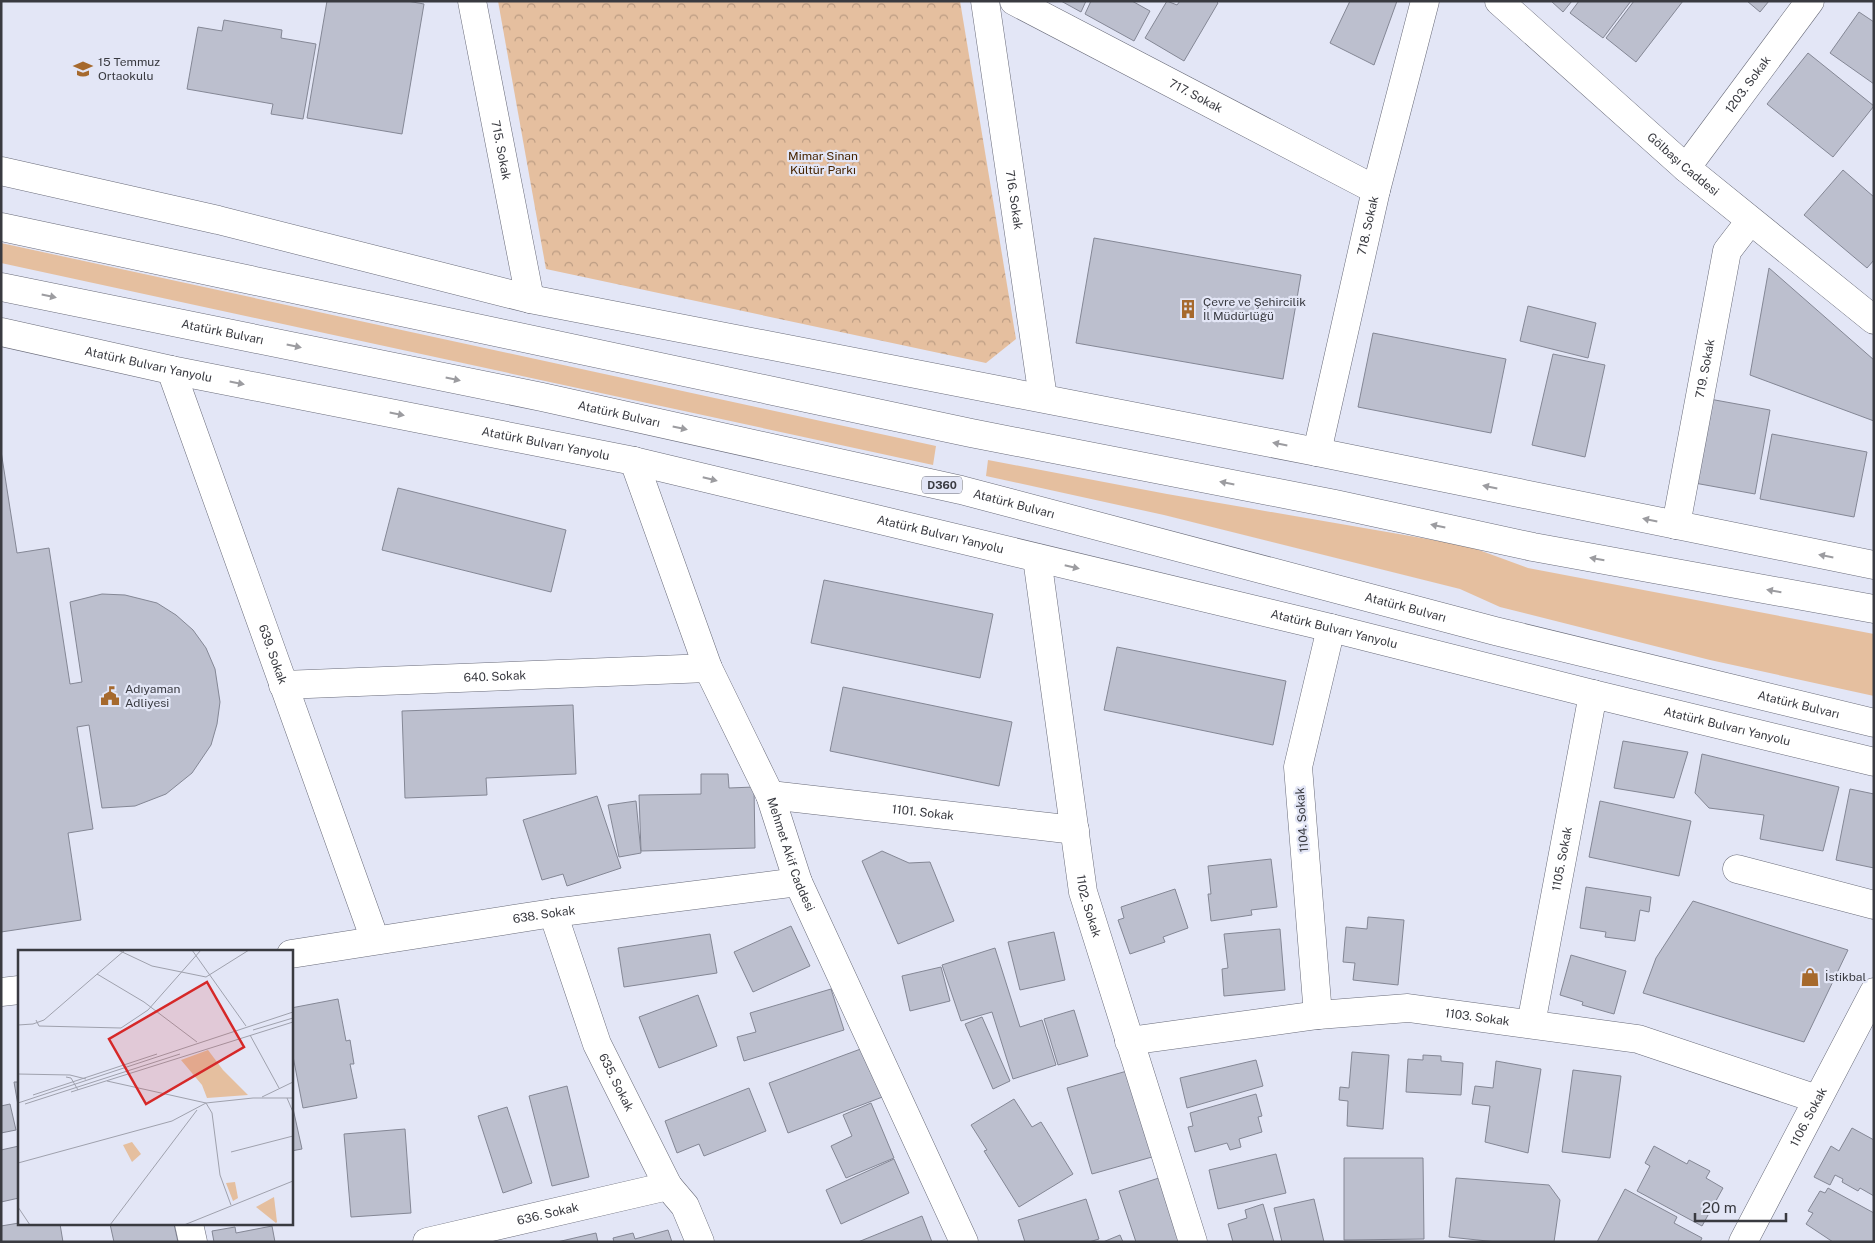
<svg xmlns="http://www.w3.org/2000/svg" width="1875" height="1243" font-family="'Public Sans',sans-serif">
<style>
.green{fill:#e5bf9f}
.park{fill:url(#park-crowns)}
.building{fill:#bcbfce;stroke:#848795}
.lines{fill:none;stroke-linecap:round;stroke-linejoin:round}
.minor-casing{stroke:#696b79;stroke-width:29}
.major-casing{stroke:#696b79;stroke-width:29}
.highway-casing{stroke:#696b79;stroke-width:29}
.minor{stroke:#fff;stroke-width:28}
.major{stroke:#fff;stroke-width:28}
.highway{stroke:#fff;stroke-width:28}
.oneway{fill:#9c9ca0}
.labels{text-anchor:middle;stroke-width:4.5;stroke-linejoin:round;paint-order:stroke}
.shield{fill:#e3e6f6;stroke:#6c6e77;stroke-width:1}
.shield-label{font-size:11px;font-weight:bold;fill:#393a40}
.poi-label{font-size:12px;fill:#393a40;stroke:#e3e6f6;text-anchor:start}
.street-label{font-size:12px;fill:#393a40;stroke:#e3e6f6}
.park-label{font-size:12px;fill:#462400;stroke:#e3e6f6}
.inset-road{fill:none;stroke:#9fa1ad;stroke-width:1}
.view{fill:#d62828;fill-opacity:0.15;stroke:#d62828;stroke-width:2.5}
.inset-edge{fill:none;stroke:#393a40;stroke-width:2.5}
</style>
<defs>
<pattern id="park-crowns" width="20" height="18" patternUnits="userSpaceOnUse" patternTransform="scale(1.25)"><rect width="20" height="18" fill="#e5bf9f"/><path d="M2 6a3 3 0 1 1 6 0M12 15a3 3 0 1 1 6 0" fill="none" stroke="#bb9c83"/></pattern>
</defs>
<rect width="100%" height="100%" fill="#e3e6f6"/>
<!-- green -->
<g class="green">
<path d="M1,243l935,203 -3,19 -932,-202z"/>
<path d="M988,460l179,34 301,52 60,22 346,66v62l-164,-36 -210,-53 -40,-18 -296,-74 -178,-39z"/>
</g>
<!-- park -->
<path class="park" d="M498,1h462l56,338 -30,24 -440,-94z"/>
<!-- building -->
<g class="building">
<path d="M327,1h80l17,3 -22,130 -95,-16z"/>
<path d="M1061,1h25l-5,11z"/>
<path d="M1091,1h41l18,10 -16,30 -49,-27z"/>
<path d="M1167,1l10,4 3,-4h36l2,2 -34,58 -39,-23z"/>
<path d="M1350,1h47l-23,64 -44,-22z"/>
<path d="M1551,1h21l-9,11z"/>
<path d="M1579,1h52l-28,37 -33,-25z"/>
<path d="M1634,1h49l-47,61 -30,-24z"/>
<path d="M1747,1h22l-9,11z"/>
<path d="M1859,12l15,10v62l-44,-31z"/>
<path d="M224,20l58,10 -1,8 35,6 -13,75 -32,-5 2,-10 -86,-15 11,-62 24,4z"/>
<path d="M1808,53l66,53 -41,51 -66,-53z"/>
<path d="M1843,170l31,27v63l-7,8 -63,-53z"/>
<path d="M1094,238l207,37 -18,104 -207,-36z"/>
<path d="M1769,268l105,92v61l-124,-46z"/>
<path d="M1528,306l68,17 -8,35 -68,-17z"/>
<path d="M1373,333l133,26 -15,74 -133,-26z"/>
<path d="M1553,354l52,11 -20,92 -53,-12z"/>
<path d="M1704,398l66,12 -15,84 -66,-12z"/>
<path d="M1772,434l95,18 -13,65 -94,-18z"/>
<path d="M1,451l16,102 32,-5 21,136 12,-2 -12,-80 32,-8 23,1 32,8 19,12 17,15 13,18 9,21 5,33 -3,22 -6,21 -19,28 -26,21 -31,12 -33,2 -13,-83 -12,2 16,102 -25,4 13,87 -80,12z"/>
<path d="M398,488l168,42 -15,62 -169,-42z"/>
<path d="M824,580l169,34 -13,64 -169,-35z"/>
<path d="M1117,647l169,34 -13,64 -169,-35z"/>
<path d="M843,687l169,35 -13,64 -169,-35z"/>
<path d="M573,705l3,69 -90,4 1,17 -82,3 -3,-87z"/>
<path d="M1623,741l65,11 -14,46 -60,-10z"/>
<path d="M1702,754l137,33 -16,64 -63,-12 4,-24 -55,-7 -14,-15z"/>
<path d="M701,774h27l1,14 25,-1 1,61 -114,3 -2,-56 62,-1z"/>
<path d="M1850,789l24,5v74l-38,-8z"/>
<path d="M597,796l24,72 -54,18 -4,-12 -21,6 -19,-60z"/>
<path d="M636,801l5,52 -22,4 -11,-52z"/>
<path d="M1600,801l91,20 -12,55 -90,-19z"/>
<path d="M882,851l27,12 21,-1 24,59 -56,23 -36,-83z"/>
<path d="M1271,859l6,48 -26,3 1,5 -41,6 -3,-27h3l-3,-28z"/>
<path d="M1586,887l65,10 -2,15 -9,-2 -5,31 -30,-4 1,-5 -26,-4z"/>
<path d="M1175,889l13,39 -25,9 2,5 -35,12 -12,-34 6,-2 -3,-11z"/>
<path d="M1693,901l155,49 -44,92 -161,-49 13,-35z"/>
<path d="M1368,917l36,3 -6,65 -45,-5 2,-17 -12,-1 3,-35 21,2z"/>
<path d="M791,926l19,40 -57,26 -19,-40z"/>
<path d="M1280,929l5,61 -61,6 -2,-27 6,-1 -4,-34z"/>
<path d="M1054,932l11,48 -45,10 -12,-48z"/>
<path d="M710,934l7,39 -93,14 -6,-39z"/>
<path d="M995,948l25,79 22,-7 14,45 -43,14 -21,-67 -31,9 -19,-56z"/>
<path d="M1571,955l55,16 -12,43 -32,-9 1,-3 -23,-7z"/>
<path d="M941,967l9,34 -40,10 -8,-35z"/>
<path d="M831,989l13,41 -100,31 -7,-24 19,-5 -6,-19z"/>
<path d="M698,995l19,51 -58,22 -20,-51z"/>
<path d="M338,999l8,42 4,-1 4,24h-4l7,34 -54,10 -12,-62v-38z"/>
<path d="M1074,1010l14,46 -30,9 -14,-46z"/>
<path d="M982,1017l28,64 -17,8 -28,-65z"/>
<path d="M866,1047l19,49 -97,37 -19,-50z"/>
<path d="M1352,1052l37,3 -6,74 -36,-3 1,-25 -9,-1 1,-13 9,1z"/>
<path d="M1423,1055l18,1v5l22,2 -2,32 -55,-3 2,-33 15,1z"/>
<path d="M1256,1060l7,26 -76,22 -7,-30z"/>
<path d="M1496,1061l45,8 -13,84 -43,-11 5,-36 -18,-2 3,-18 18,2z"/>
<path d="M1573,1070l48,6 -11,82 -48,-6z"/>
<path d="M1127,1071l25,86 -60,17 -25,-86z"/>
<path d="M14,1082h5v29z"/>
<path d="M567,1086l22,91 -37,9 -23,-90z"/>
<path d="M749,1088l17,43 -62,25 -5,-12 -22,9 -12,-32z"/>
<path d="M1256,1094l6,22 -4,1 4,15 -23,7 2,8 -11,3 -3,-7 -32,9 -7,-25 5,-1 -3,-13z"/>
<path d="M1014,1099l18,28 9,-5 32,52 -54,33 -35,-56 3,-1 -16,-25z"/>
<path d="M871,1103l23,55 -48,20 -15,-32 21,-10 -9,-21z"/>
<path d="M10,1104l6,26 -15,3v-27z"/>
<path d="M292,1104l10,45 -11,2v-46z"/>
<path d="M507,1107l25,76 -29,10 -25,-77z"/>
<path d="M1852,1128l22,12v56l-14,-8 -2,3 -16,-9 1,-3 -8,-4 -5,10 -16,-8 17,-31 8,5z"/>
<path d="M405,1129l6,84 -60,4 -7,-83z"/>
<path d="M19,1146v52l-18,4v-52z"/>
<path d="M1654,1146l33,18 2,-4 21,11 -4,7 17,10 -21,38 -65,-35 13,-25 -5,-3z"/>
<path d="M1276,1154l10,39 -68,16 -9,-39z"/>
<path d="M1344,1158h79l1,81 -80,1z"/>
<path d="M894,1159l15,34 -68,31 -15,-34z"/>
<path d="M1168,1175l21,67h-53l-17,-51z"/>
<path d="M1456,1178l93,7 11,15 -6,42h-57l-48,-5z"/>
<path d="M1828,1188l46,25v29h-41l-27,-18 7,-11 -5,-2 12,-20 5,2z"/>
<path d="M1625,1189l52,28 -3,6 28,15 -2,4h-103z"/>
<path d="M1086,1199l13,40 -10,3h-64l-7,-22z"/>
<path d="M1314,1199l10,43h-42l-8,-34z"/>
<path d="M1263,1204l11,38h-41l-5,-18 19,-6 -2,-8z"/>
<path d="M922,1216l10,26h-74z"/>
<path d="M19,1223v1h41l3,18h-62v-16z"/>
<path d="M110,1224h64l4,18h-64z"/>
<path d="M272,1226l3,16h-61l-2,-11 23,-4 1,6z"/>
<path d="M668,1230l4,12h-58l-1,-4 20,-5 2,6z"/>
<path d="M596,1233l2,9h-41z"/>
<path d="M1120,1235l3,7h-20z"/>
</g>
<g class="lines">
<!-- minor casing -->
<g class="minor-casing">
<g id="minor">
<path id="s1" d="M472,1l58,298"/>
<path id="s2" d="M985,1l58,397"/>
<path id="s3" d="M1014,1l362,189"/>
<path id="s4" d="M1686,168l124,-167"/>
<path d="M1,171l217,49 312,79 787,153 557,113"/>
<path id="s5" d="M1,332l170,38 463,91 697,167 262,66 281,68"/>
<path id="s6" d="M171,370l204,570"/>
<path id="s7" d="M1317,452l59,-262 49,-189"/>
<path id="s8" d="M634,461l74,207 62,127 28,87 166,360"/>
<path id="s9" d="M1676,525l51,-274 23,-30"/>
<path id="s10" d="M1037,558l46,334 110,350"/>
<path id="s11" d="M283,685l425,-17"/>
<path id="s12" d="M770,795l305,35"/>
<path d="M1737,869l137,36"/>
<path id="s13" d="M553,913l44,131 71,142 17,20 15,36"/>
<path id="s14" d="M291,954l262,-41 245,-31"/>
<path d="M1,992l18,-2"/>
<path d="M1318,1015l-20,-248 33,-139"/>
<path id="s15" d="M1531,1024l62,-330"/>
<path id="s16" d="M1129,1041l189,-26 90,-7 230,31 179,60"/>
<path d="M189,1224l4,18"/>
<path id="s17" d="M427,1242l241,-56"/>
<path id="s18" d="M1743,1242l131,-250"/>
</g>
</g>
<!-- major casing -->
<g class="major-casing">
<g id="major">
<path id="s19" d="M1499,1l187,167 188,152"/>
</g>
</g>
<!-- highway casing -->
<g class="highway-casing">
<g id="highway">
<path d="M1,227l970,206 364,71 198,43 341,62"/>
<path id="s20" d="M1,287l541,110 419,93 534,141 379,92"/>
</g>
</g>
<!-- minor -->
<use href="#minor" class="minor"/>
<!-- major -->
<use href="#major" class="major"/>
<!-- highway -->
<use href="#highway" class="highway"/>
</g>
<!-- one-way arrows -->
<defs><path id="oneway-solid" d="M-6-.8H1V-3.2L6.5 0L1 3.2V.8H-6Z" transform="scale(1.25)"/></defs>
<g class="oneway">
<use href="#oneway-solid" transform="translate(49 296) rotate(12)"/>
<use href="#oneway-solid" transform="translate(294 346) rotate(12)"/>
<use href="#oneway-solid" transform="translate(453 379) rotate(12)"/>
<use href="#oneway-solid" transform="translate(237 383) rotate(11)"/>
<use href="#oneway-solid" transform="translate(397 414) rotate(11)"/>
<use href="#oneway-solid" transform="translate(680 428) rotate(12)"/>
<use href="#oneway-solid" transform="translate(1280 444) rotate(-169)"/>
<use href="#oneway-solid" transform="translate(710 479) rotate(14)"/>
<use href="#oneway-solid" transform="translate(1227 483) rotate(-169)"/>
<use href="#oneway-solid" transform="translate(1490 487) rotate(-168)"/>
<use href="#oneway-solid" transform="translate(1650 520) rotate(-168)"/>
<use href="#oneway-solid" transform="translate(1438 526) rotate(-168)"/>
<use href="#oneway-solid" transform="translate(1826 556) rotate(-169)"/>
<use href="#oneway-solid" transform="translate(1597 559) rotate(-170)"/>
<use href="#oneway-solid" transform="translate(1072 567) rotate(13)"/>
<use href="#oneway-solid" transform="translate(1774 591) rotate(-170)"/>
</g>
<!-- icons -->
<defs>
<g id="school-bare" transform="scale(1.5)"><path d="M0-5L7-2L0 1L-7-2ZM-4 1L0 2.5L4 1V4Q0 6-4 4Z" fill="#a6692d" stroke="#e3e6f6" stroke-width="2.5" paint-order="stroke"/></g>
<g id="building-bare" transform="scale(1.5)"><path d="M-4-6H4V6H1V3H-1V6H-4ZM-2.5-4.3h1.7v1.8h-1.7ZM.8-4.3h1.7v1.8H.8ZM-2.5-1h1.7V.8h-1.7ZM.8-1h1.7V.8H.8Z" fill="#a6692d" stroke="#e3e6f6" stroke-width="2.5" paint-order="stroke"/></g>
<g id="civic-bare" transform="scale(1.5)"><path d="M-.6-6.5H3V-4.5H.6V-3L4-1V1h2V6H-6V1h2V-1L-.6-3ZM-1.2 2.5V6h2.4V2.5Z" fill="#a6692d" stroke="#e3e6f6" stroke-width="2.5" paint-order="stroke"/></g>
<g id="shop-bare" transform="scale(1.5)"><path d="M-5-2.5h2.3a2.7 3.5 0 0 1 5.4 0H5L5.5 6h-11ZM-1.5-2.5h3a1.5 2.3 0 0 0-3 0Z" fill="#a6692d" stroke="#e3e6f6" stroke-width="2.5" paint-order="stroke"/></g>
</defs>
<g fill-rule="evenodd">
<use href="#school-bare" x="83" y="69"/>
<use href="#building-bare" x="1188" y="309"/>
<use href="#civic-bare" x="110" y="696"/>
<use href="#shop-bare" x="1810" y="977"/>
</g>
<g class="labels">
<!-- shield labels -->
<rect class="shield" x="922" y="476.5" width="40" height="17" rx="4"/>
<g class="shield-label">
<text x="942" y="489">D360</text>
</g>
<!-- poi labels -->
<g class="poi-label">
<text x="98" y="66">15 Temmuz<tspan x="98" dy="14">Ortaokulu</tspan></text>
<text x="1203" y="306">Çevre ve Şehircilik<tspan x="1203" dy="14">İl Müdürlüğü</tspan></text>
<text x="125" y="693">Adıyaman<tspan x="125" dy="14">Adliyesi</tspan></text>
<text x="1825" y="981">İstikbal</text>
</g>
<!-- street labels -->
<g class="street-label">
<text dy="4" stroke="none"><textPath href="#s4" startOffset="104">1203. Sokak</textPath></text>
<text dy="4" stroke="none"><textPath href="#s3" startOffset="205">717. Sokak</textPath></text>
<text dy="4" stroke="none"><textPath href="#s1" startOffset="152">715. Sokak</textPath></text>
<text dy="4" stroke="none"><textPath href="#s19" startOffset="246">Gölbaşı Caddesi</textPath></text>
<text dy="4" stroke="none"><textPath href="#s2" startOffset="201">716. Sokak</textPath></text>
<text dy="4" stroke="none"><textPath href="#s7" startOffset="232">718. Sokak</textPath></text>
<text dy="4" stroke="none"><textPath href="#s20" startOffset="226">Atatürk Bulvarı</textPath></text>
<text dy="4" stroke="none"><textPath href="#s5" startOffset="151">Atatürk Bulvarı Yanyolu</textPath></text>
<text dy="4" stroke="none"><textPath href="#s9" startOffset="159">719. Sokak</textPath></text>
<text dy="4" stroke="none"><textPath href="#s20" startOffset="631">Atatürk Bulvarı</textPath></text>
<text dy="4" stroke="none"><textPath href="#s5" startOffset="556">Atatürk Bulvarı Yanyolu</textPath></text>
<text dy="4" stroke="none"><textPath href="#s20" startOffset="1036">Atatürk Bulvarı</textPath></text>
<text dy="4" stroke="none"><textPath href="#s5" startOffset="961">Atatürk Bulvarı Yanyolu</textPath></text>
<text dy="4" stroke="none"><textPath href="#s20" startOffset="1441">Atatürk Bulvarı</textPath></text>
<text dy="4" stroke="none"><textPath href="#s5" startOffset="1366">Atatürk Bulvarı Yanyolu</textPath></text>
<text dy="4" stroke="none"><textPath href="#s6" startOffset="302">639. Sokak</textPath></text>
<text dy="4" stroke="none"><textPath href="#s11" startOffset="212">640. Sokak</textPath></text>
<text dy="4" stroke="none"><textPath href="#s20" startOffset="1846">Atatürk Bulvarı</textPath></text>
<text dy="4" stroke="none"><textPath href="#s5" startOffset="1771">Atatürk Bulvarı Yanyolu</textPath></text>
<text dy="4" stroke="none"><textPath href="#s12" startOffset="154">1101. Sokak</textPath></text>
<text transform="translate(1302 820) rotate(-94)" y="4">1104. Sokak</text>
<text dy="4" stroke="none"><textPath href="#s8" startOffset="424">Mehmet Akif Caddesi</textPath></text>
<text dy="4" stroke="none"><textPath href="#s15" startOffset="168">1105. Sokak</textPath></text>
<text dy="4" stroke="none"><textPath href="#s10" startOffset="352">1102. Sokak</textPath></text>
<text dy="4" stroke="none"><textPath href="#s14" startOffset="256">638. Sokak</textPath></text>
<text dy="4" stroke="none"><textPath href="#s16" startOffset="351">1103. Sokak</textPath></text>
<text dy="4" stroke="none"><textPath href="#s13" startOffset="181">635. Sokak</textPath></text>
<text dy="4" stroke="none"><textPath href="#s18" startOffset="141">1106. Sokak</textPath></text>
<text dy="4" stroke="none"><textPath href="#s17" startOffset="124">636. Sokak</textPath></text>
</g>
<!-- park labels -->
<g class="park-label">
<text x="823" y="160">Mimar Sinan<tspan x="823" dy="14">Kültür Parkı</tspan></text>
</g>
</g>
<!-- overview -->
<g transform="translate(18 950)">
<rect width="275" height="275" fill="#e3e6f6"/>
<path d="M256,247l3,25 -1,1 -20,-16z" fill="#e5bf9f"/>
<path d="M190,100l15,20 25,25 -41,3 -5,-13 -21,-25zM114,192l9,12 -9,8 -9,-17zM217,232l3,16 -5,3 -7,-18z" fill="#e5bf9f"/>
<path class="inset-road" d="M100,0l34,16 54,11 43,-27M174,0l54,76M79,24l47,28 53,40M18,70l3,6 82,2 27,-18 53,-60M0,75l15,-1 11,-4 81,-70M235,80l40,-12M232,85l29,53M0,124l52,1 16,4M48,127l5,1 7,12M89,131l99,22 47,-5h40M53,142l222,-70M15,145l124,-41M244,147l31,-15M269,148l6,14M0,153l275,-91M7,154l155,-50M213,202l62,-16M0,213l154,-42 34,-18 6,10 8,62 11,30M0,257l12,18M92,275l87,-115M166,275l109,-44"/>
<path class="view" d="M189,32l37,65 -98,57 -37,-65z"/>
<rect width="275" height="275" class="inset-edge"/>
</g>
<!-- border -->
<rect width="1875" height="1243" fill="none" stroke="#393a40" stroke-width="5"/>
<!-- scale -->
<path d="M1695 1213v8h91v-8" fill="none" stroke="#393a40" stroke-width="2.5"/>
<text x="1702" y="1213" font-size="15" fill="#393a40" stroke="#e3e6f6" stroke-width="4" paint-order="stroke">20 m</text>
</svg>
